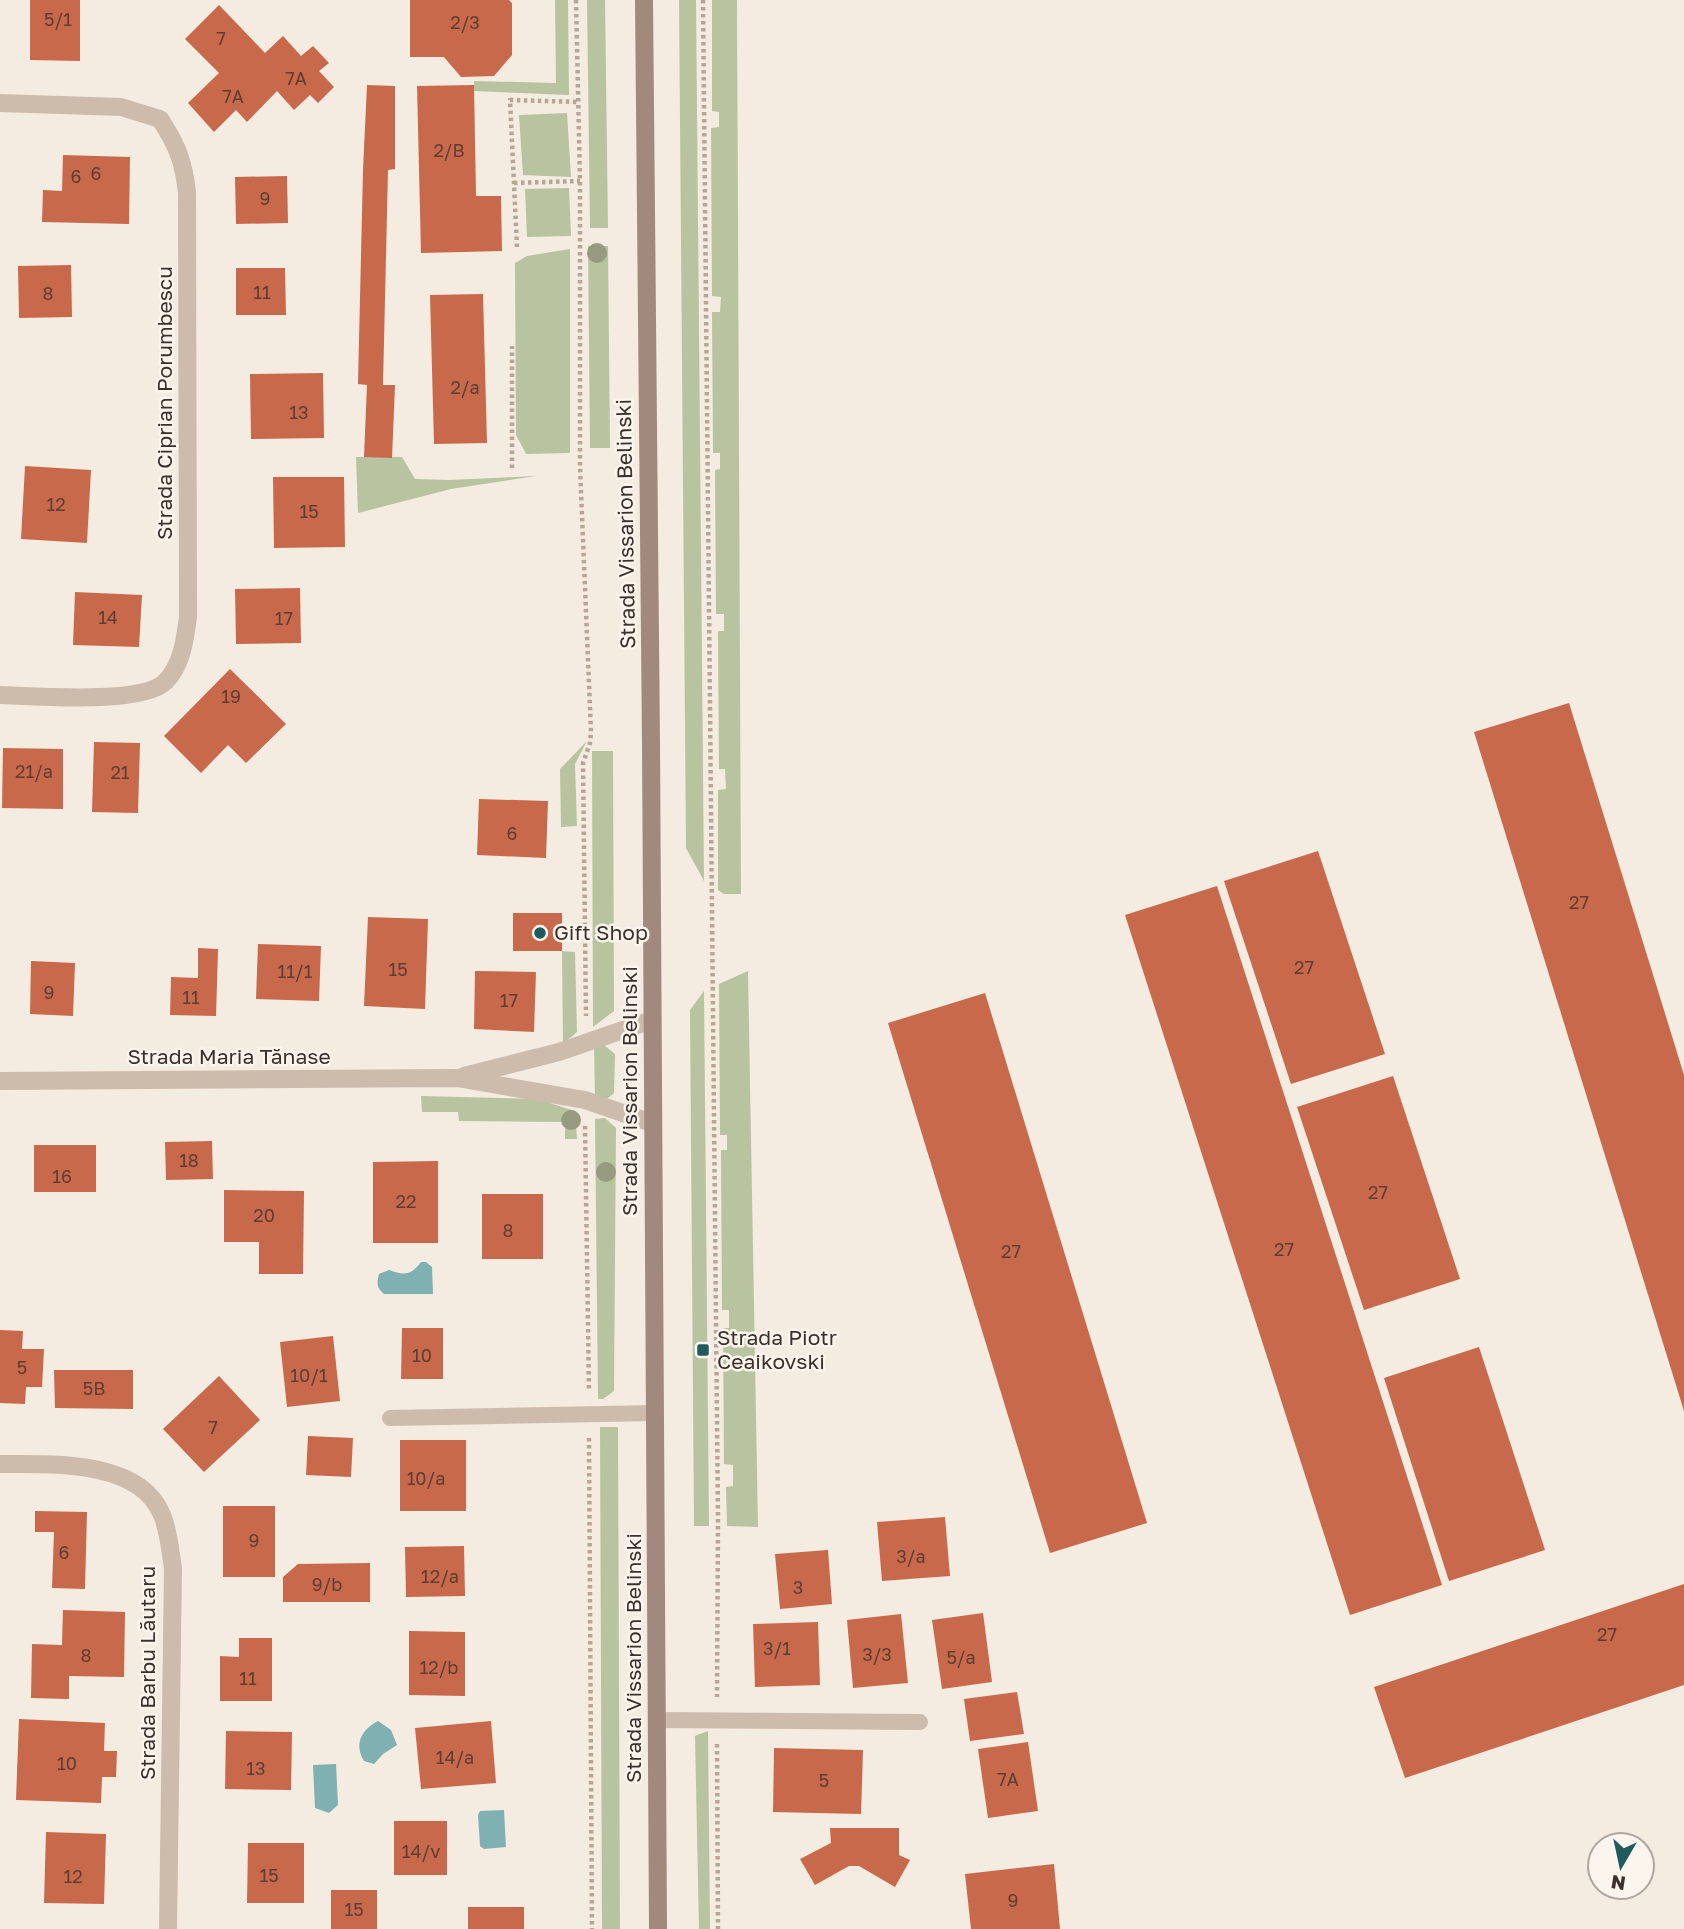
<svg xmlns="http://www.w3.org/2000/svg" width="1684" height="1929" font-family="'Golos Text',sans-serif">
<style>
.green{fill:#b8c4a0}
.water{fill:#7fb0b2}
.building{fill:#c8694b}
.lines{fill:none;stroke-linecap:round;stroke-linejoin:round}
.path{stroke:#b9a596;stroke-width:4.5;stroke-dasharray:3.5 3.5;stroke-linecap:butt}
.service{stroke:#cdbbac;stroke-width:16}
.minor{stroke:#cdbbac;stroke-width:18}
.secondary{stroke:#a18a7d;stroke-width:18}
.tree{fill:#969b7f}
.poi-dot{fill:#1f5a5e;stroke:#fbf5ee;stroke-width:2.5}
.labels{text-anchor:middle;stroke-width:5;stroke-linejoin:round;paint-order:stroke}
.number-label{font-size:18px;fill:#5e3e33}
.street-label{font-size:21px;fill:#3b302b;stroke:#fbf5ee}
.poi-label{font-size:21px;fill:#3b302b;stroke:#fbf5ee;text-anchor:start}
</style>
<rect width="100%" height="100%" fill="#f4ebe1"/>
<!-- green -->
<g class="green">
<path d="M555,0h13l1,95 -95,-4v-10l82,2z"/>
<path d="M587,0h18l3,228h-18z"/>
<path d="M679,0h17l8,881 -18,-33z"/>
<path d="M712,0h25l4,894h-17l-6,-4v-100l8,-1 -1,-20h-6l-1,-138h6v-17h-8l-1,-144 5,-1v-16h-7l-1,-141h8l1,-15 -9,-1 -1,-168 8,-1v-15l-7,-1z"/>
<path d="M567,113l4,64 -48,-2 -4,-60z"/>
<path d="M569,188l2,48 -44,1 -2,-48z"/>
<path d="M588,246h20l2,202h-20z"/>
<path d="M570,249v204l-44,1 -10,-19 -1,-172 12,-7z"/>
<path d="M356,457h46l13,22 34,1 87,-4 -85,13 -93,24z"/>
<path d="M587,741l-12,23 2,62 -16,1 -1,-58z"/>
<path d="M592,751h21l1,260 -21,16z"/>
<path d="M562,951l13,1 2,80 -14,12z"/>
<path d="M748,971l10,556 -31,-1 -1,-39 7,-1v-21l-9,-1 -1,-136h6v-18h-7l-1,-160h6v-15h-7l-1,-151z"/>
<path d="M704,991l5,535h-15l-4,-516z"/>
<path d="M594,1045h10l11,9 -1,39 -6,5h-13z"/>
<path d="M421,1096l116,3 38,12 2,28h-12v-17l-106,-1 -1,-9h-36z"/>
<path d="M605,1118l11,10 -2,263 -11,8h-5l-3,-280z"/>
<path d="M600,1427h18l2,502h-18z"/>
<path d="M708,1731l2,198h-11l-4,-193z"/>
</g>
<!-- water -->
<g class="water">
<path d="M421,1262h5l6,5 1,27h-49c-8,-7 -7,-11 -5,-20l10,-4c16,6 22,5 32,-8z"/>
<path d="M378,1721l13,9 6,15 -14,9 -9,10 -10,-3c-10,-17 -3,-31 14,-40z"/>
<path d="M336,1764l2,41 -9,8 -14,-5 -2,-43z"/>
<path d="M504,1810l2,37 -22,2 -4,-3 -2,-31 2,-4z"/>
</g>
<!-- building -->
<g class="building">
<path d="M30,0h50v61l-50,-1z"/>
<path d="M410,0h99l3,3v52l-18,21 -33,1 -17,-20h-34z"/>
<path d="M219,5l46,48 18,-17 18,20 12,-10 16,17 -10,8 15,16 -16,16 -8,-8 -16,15 -17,-19 -30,31 -11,-12 -22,22 -26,-29 31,-30 -34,-34z"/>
<path d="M367,85l28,1v83l-7,1 -5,215h12l-3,73 -28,-1 3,-72 -9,-1 5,-214z"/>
<path d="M474,85l2,111h25l1,55 -81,2 -4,-167z"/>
<path d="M63,155l67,2 -1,67 -87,-2 1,-32 19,1z"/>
<path d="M287,176l1,47 -52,1 -1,-47z"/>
<path d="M71,265l1,52 -53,1 -1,-52z"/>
<path d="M236,268h49l1,47h-50z"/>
<path d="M483,294l4,149 -53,1 -4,-149z"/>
<path d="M323,373l1,65 -73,1 -1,-65z"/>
<path d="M25,466l66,4 -4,73 -66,-4z"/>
<path d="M273,477h71l1,70 -71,1z"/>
<path d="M300,588l1,55 -65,1 -1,-55z"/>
<path d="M75,592l67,3 -3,52 -66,-2z"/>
<path d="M230,669l56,55 -40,39 -18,-18 -27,28 -37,-37z"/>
<path d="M1569,703l115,372v336l-210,-679z"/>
<path d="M94,742l46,1 -2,70 -46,-1z"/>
<path d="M3,748l60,1v60l-61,-1z"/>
<path d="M479,799l69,2 -2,57 -69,-3z"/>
<path d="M1318,851l67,203 -94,30 -67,-203z"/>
<path d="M1217,886l225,699 -92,30 -225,-700z"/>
<rect x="513" y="913" width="49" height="38"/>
<path d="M368,917l60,2 -3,90 -61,-3z"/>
<path d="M258,944l63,2 -2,55 -63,-2z"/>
<path d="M198,948l20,1 -2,67 -46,-1 1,-38 27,1z"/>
<path d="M31,961l44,2 -2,53 -43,-2z"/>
<path d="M475,971l61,1 -2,60 -60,-3z"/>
<path d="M985,993l162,530 -97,30 -162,-530z"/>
<path d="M1393,1076l67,203 -96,31 -67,-203z"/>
<path d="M212,1141l1,38 -47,1 -1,-38z"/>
<rect x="34" y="1145" width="62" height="47"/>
<path d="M438,1161v82h-65v-81z"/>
<path d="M224,1190l80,1 -1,83h-44v-32h-35z"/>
<rect x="482" y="1194" width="61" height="65"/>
<path d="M402,1328h41v51h-42z"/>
<path d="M0,1330l23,1 -1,18h22l-2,38h-16l-1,17 -25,-1z"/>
<path d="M333,1336l7,65 -53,6 -7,-65z"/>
<path d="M1479,1347l66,203 -96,31 -65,-203z"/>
<path d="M54,1370h79v39l-78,-1z"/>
<path d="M219,1376l41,44 -56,52 -41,-43z"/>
<path d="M308,1436l45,2 -2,39 -45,-2z"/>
<rect x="400" y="1440" width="66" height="71"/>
<rect x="223" y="1506" width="52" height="71"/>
<path d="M35,1511l52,1 -2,77 -33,-1 2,-56h-19z"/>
<path d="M945,1517l5,59 -68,5 -5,-59z"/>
<path d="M464,1546l1,50 -59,1 -1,-50z"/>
<path d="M828,1550l4,54 -52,5 -5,-55z"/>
<path d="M370,1563v39h-87v-25l15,-13z"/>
<path d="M1684,1584v101l-279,93 -31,-91z"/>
<path d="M63,1610l62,2 -1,65 -55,-1v23l-38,-1 1,-54 30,1z"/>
<path d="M983,1613l9,69 -50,7 -10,-69z"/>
<path d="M901,1614l7,69 -55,5 -6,-68z"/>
<path d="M818,1622l2,63 -65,2 -2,-63z"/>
<path d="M409,1631l56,1v64l-56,-1z"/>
<path d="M239,1638h33v63h-52v-45l19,1z"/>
<path d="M1017,1692l7,42 -54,7 -6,-42z"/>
<path d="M19,1719l86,4 -1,28h13l-1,26h-14l-1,26 -85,-3z"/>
<path d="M491,1721l5,62 -75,6 -6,-61z"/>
<path d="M226,1731l66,1 -1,58 -66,-1z"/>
<path d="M1028,1742l10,69 -50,7 -10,-69z"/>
<path d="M774,1748l89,2 -2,64 -88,-2z"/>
<rect x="394" y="1821" width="53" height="54"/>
<path d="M830,1828h69v27l11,5 -15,27 -36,-21h-10l-34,19 -15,-26 31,-16z"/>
<path d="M46,1832l60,2 -2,70 -60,-1z"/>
<path d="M248,1843h56v60h-57z"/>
<path d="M1054,1864l6,65h-89l-6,-55z"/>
<rect x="331" y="1890" width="46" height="39"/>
<rect x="468" y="1907" width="56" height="22"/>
</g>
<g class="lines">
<!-- path -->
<g class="path">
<path d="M576,0l4,181v286l11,265 -1,11 -7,20 3,253"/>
<path d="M703,0l15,1520 -1,177"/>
<path d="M514,183l66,-2"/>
<path d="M517,247l-7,-147 69,2"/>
<path d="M512,468v-122"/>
<path d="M585,1126l4,265"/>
<path d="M589,1438l3,491"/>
<path d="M717,1744l1,185"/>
</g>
<!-- service -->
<g class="service">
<path d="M390,1418l265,-5"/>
<path d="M657,1720l263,2"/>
</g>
<!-- minor -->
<g class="minor">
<path d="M0,103l121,4 39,12c17,26 24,43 27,74l1,424c-3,22 -6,49 -23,65 -23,23 -131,14 -165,13"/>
<path d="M464,1076l95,-24 93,-32"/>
<path d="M0,1081l457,-3 128,22 67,23"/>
<path d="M0,1464c49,0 140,-5 162,51 7,16 8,36 11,53l-5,361"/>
</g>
<!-- secondary -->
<path class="secondary" d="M644,0l7,744 7,1185"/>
</g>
<!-- trees -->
<g class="tree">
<circle cx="597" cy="253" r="10"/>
<circle cx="571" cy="1120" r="10"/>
<circle cx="606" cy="1172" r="10"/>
</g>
<!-- markers -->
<g class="poi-dot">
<circle cx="540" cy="933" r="7"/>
<rect x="696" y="1343" width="14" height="14" rx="3.5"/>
</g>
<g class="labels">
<!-- number labels -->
<g class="number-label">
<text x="58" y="26">5/1</text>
<text x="465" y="29">2/3</text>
<text x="221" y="45">7</text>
<text x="296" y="85">7A</text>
<text x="233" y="103">7A</text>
<text x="449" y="157">2/B</text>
<text x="96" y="180">6</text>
<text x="76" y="183">6</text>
<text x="265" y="205">9</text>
<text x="262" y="299">11</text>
<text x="48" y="300">8</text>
<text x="465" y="394">2/a</text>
<text x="299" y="419">13</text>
<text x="56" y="511">12</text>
<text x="309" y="518">15</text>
<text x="108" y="624">14</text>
<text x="284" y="625">17</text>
<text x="231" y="703">19</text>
<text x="34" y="778">21/a</text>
<text x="120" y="779">21</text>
<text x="512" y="840">6</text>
<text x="1579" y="909">27</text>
<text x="1304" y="974">27</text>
<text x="398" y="976">15</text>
<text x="295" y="978">11/1</text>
<text x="49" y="999">9</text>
<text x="191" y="1004">11</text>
<text x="509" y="1007">17</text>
<text x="189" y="1167">18</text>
<text x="62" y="1183">16</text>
<text x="1378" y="1199">27</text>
<text x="406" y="1208">22</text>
<text x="264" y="1222">20</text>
<text x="508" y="1237">8</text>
<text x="1284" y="1256">27</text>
<text x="1011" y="1258">27</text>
<text x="422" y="1362">10</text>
<text x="22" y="1374">5</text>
<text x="309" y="1382">10/1</text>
<text x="94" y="1395">5B</text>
<text x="213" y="1434">7</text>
<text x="426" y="1485">10/a</text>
<text x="254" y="1547">9</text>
<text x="64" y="1559">6</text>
<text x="911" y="1563">3/a</text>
<text x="440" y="1583">12/a</text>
<text x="327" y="1591">9/b</text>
<text x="798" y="1594">3</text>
<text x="1607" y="1641">27</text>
<text x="777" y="1655">3/1</text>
<text x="877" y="1661">3/3</text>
<text x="86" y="1662">8</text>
<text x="961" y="1664">5/a</text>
<text x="439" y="1674">12/b</text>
<text x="248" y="1685">11</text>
<text x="455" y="1764">14/a</text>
<text x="67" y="1770">10</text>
<text x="256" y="1775">13</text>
<text x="1008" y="1786">7A</text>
<text x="824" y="1787">5</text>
<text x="421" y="1858">14/v</text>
<text x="269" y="1882">15</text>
<text x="73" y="1883">12</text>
<text x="1013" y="1907">9</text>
<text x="354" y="1916">15</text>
</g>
<!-- street labels -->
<g class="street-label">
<text transform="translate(165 403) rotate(-90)" y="7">Strada Ciprian Porumbescu</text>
<text transform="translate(626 524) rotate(-91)" y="7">Strada Vissarion Belinski</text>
<text x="229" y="1064">Strada Maria Tănase</text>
<text transform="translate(630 1091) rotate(-90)" y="7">Strada Vissarion Belinski</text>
<text transform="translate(634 1658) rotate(-90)" y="7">Strada Vissarion Belinski</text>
<text transform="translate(148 1673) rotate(-90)" y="7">Strada Barbu Lăutaru</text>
</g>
<!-- poi labels -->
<g class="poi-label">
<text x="554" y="940">Gift Shop</text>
<text x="717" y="1345">Strada Piotr<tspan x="717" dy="24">Ceaikovski</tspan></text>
</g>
</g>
<!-- north arrow -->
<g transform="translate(1621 1866) rotate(189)"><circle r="33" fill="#fbf5ee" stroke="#aea6a0" stroke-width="2"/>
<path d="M0-5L12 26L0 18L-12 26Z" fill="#1f5a5e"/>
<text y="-10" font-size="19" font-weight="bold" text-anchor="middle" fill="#3b302b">N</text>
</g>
</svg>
